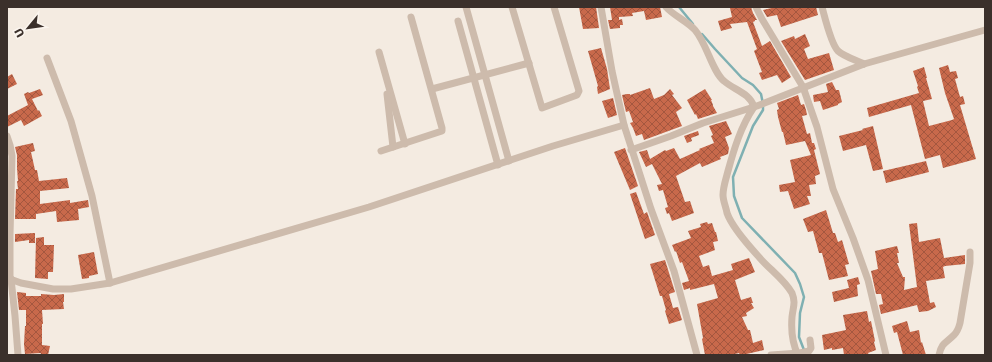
<svg xmlns="http://www.w3.org/2000/svg" width="992" height="362" font-family="'DejaVu Sans',sans-serif">
<style>
.lines{fill:none;stroke-linecap:round;stroke-linejoin:round}
.stream{stroke:#7fb0b2;stroke-width:2.5}
.building{fill:url(#building-cross-hatch)}
.street{stroke:#cdbbac;stroke-width:7}
</style>
<defs>
<pattern id="building-cross-hatch" width="8" height="8" patternUnits="userSpaceOnUse"><rect width="8" height="8" fill="#c8694b"/><path d="M0 0l8 8M0 8l8-8" fill="none" stroke="#a4573f"/></pattern>
</defs>
<rect width="100%" height="100%" fill="#f4ebe1"/>
<g class="lines">
<!-- stream -->
<g class="stream">
<path d="M679,7l14,17"/>
<path d="M702,34l13,15 27,29 11,7 8,9 2,10v6l-10,16 -20,51 1,19 8,22 53,55 5,11 4,13 -4,16 -1,24 5,13"/>
</g>
</g>
<!-- building -->
<g class="building">
<path d="M579,7h17l3,21 -16,1z"/>
<path d="M610,7h50l2,10 -16,3 -2,-9 -12,2 1,3 -14,1v3l3,-1 1,6h-3v3l-10,1 -2,-9h4z"/>
<path d="M734,7h17l2,6 4,7h-2v1l-2,1 9,24 8,-5 21,36 -9,6 -5,-8 -15,5 -3,-7 3,-1 -8,-21 3,-2 -10,-27 -17,2 2,4 -11,3 -3,-10 14,-4 -2,-9z"/>
<path d="M776,7h40l2,8 -37,12 -4,-12 -10,2 -4,-7z"/>
<path d="M805,34l5,12 -6,3 4,10 21,-6 5,17 -29,10 -24,-39 13,-5 1,3z"/>
<path d="M601,48l6,21 3,20 -12,5 -1,-7 1,-1 -10,-35z"/>
<path d="M948,65l2,7 6,-1 2,7 -3,1 5,18 3,-1 2,8 -5,1 16,54 -33,9 -3,-13 -15,4 -14,-54 -42,12 -2,-9 52,-15 -2,-6 1,-1 -5,-15 11,-4 3,11h-1l6,21 -9,2 6,25 23,-6 2,-1 -9,-26 -6,-25z"/>
<path d="M12,74l5,10 -10,5v-12z"/>
<path d="M832,82l4,8h3l3,12 -4,2v1l-15,5 -3,-9 -6,1 -1,-7 15,-3 -2,-8z"/>
<path d="M650,88l4,11 10,-4 6,-6 4,5 -2,1 10,13 -6,4 6,14 -38,14 -2,-6 -6,2 -3,-8 -3,-5 3,-1 -4,-11 -3,1 -4,-17 5,-1h3v1z"/>
<path d="M40,89l3,6 -11,4 6,12 1,-1 3,6 -18,10 -3,-6 -14,7v-11l21,-11 -4,-11 4,-2 1,1z"/>
<path d="M705,89l7,11h-1l2,5v1l4,7 -19,6 -2,-5 -1,1 -8,-15z"/>
<path d="M798,95l3,10 3,-1 2,6 1,5 -5,1 5,18 3,-1 2,10h2l2,6 -2,1 6,24 -5,2 1,8 -7,1 2,11h-4l3,8 -16,5 -6,-18 -8,1 -1,-7 16,-3 -5,-22 21,-5 -6,-14 -19,4 -3,-13h-1l-4,-15 -1,-7 2,-1 -2,-6z"/>
<path d="M613,98l4,17 -9,3 -6,-17z"/>
<path d="M726,121l6,13 -7,3 4,11 -1,6 -8,3 1,2 -19,8 -2,-4 -24,13 9,26 5,-1 4,12 -22,8 -3,-8 -2,1 -2,-6 3,-1 -5,-17 -4,1 -2,-6 5,-1 -10,-20 -6,3 -7,-15 8,-2 3,9 15,-9 1,1 8,-3 6,11 20,-9 -1,-1 15,-6 -3,-7 2,-1 -4,-9z"/>
<path d="M873,126l10,43 -10,2 -7,-26 -23,6 -4,-15 24,-6 -1,-1z"/>
<path d="M698,131l1,4 -8,3 1,3 -5,2 -3,-7z"/>
<path d="M33,143l2,8 -4,1 4,18h2l2,11 28,-3 2,10 -29,3v13l30,-4v3l18,-3 1,7 -11,2 1,11 -22,2 -1,-11 -20,3v5h-21l1,-30h2l-1,-8h1l-1,-13v-13l-2,-8z"/>
<path d="M625,148l13,38 -8,4 -16,-38z"/>
<path d="M926,161l3,11 -43,11 -3,-12z"/>
<path d="M636,192l8,22 3,-2 8,23 -10,4 -15,-45z"/>
<path d="M826,210l7,23h2l3,9 4,-2 7,24 -4,1 3,11 -19,4 -7,-27h-3l-6,-22 -5,1 -5,-13z"/>
<path d="M707,222l1,2 4,-1 3,9h1l2,9 -5,1 2,8 -16,6 4,11 6,-2 3,11 21,-6 -2,-6 18,-6 6,14 -20,8 6,20 10,-3 2,6h-2l3,5 -8,5 1,3 -5,1 6,13h2l3,13 9,-3 2,10 -22,5h-2l-1,-2 -8,2h-26l-3,-16 1,-1 -6,-34 21,-6 -4,-14 -24,6v-2l-6,2 -2,-7 7,-2 -7,-19 -2,1 -4,-12 -1,1 -3,-7 19,-7 -3,-7 13,-4 -1,-3z"/>
<path d="M917,223l2,19 21,-4 4,20 21,-3v9l-20,2 -2,1 2,11 -19,3 4,22 4,-1 2,5 -8,4 -9,1 -2,-7 -36,9 -2,-9 4,-1 -2,-10h-5l-5,-23 7,-2 -3,-18 22,-5 2,7h-2l2,10h-2l6,14h2l-1,13 13,-3 -8,-63z"/>
<path d="M35,233v10h-6v-3l-14,2v-8z"/>
<path d="M44,237v8h10l-1,27h-5v7l-13,-1 1,-40z"/>
<path d="M94,252l4,22 -9,2v2l-7,1 -4,-24z"/>
<path d="M665,260l10,32 -6,2 4,14 5,-1 4,13 -13,4 -4,-13 1,-1 -4,-14h-2l-10,-32z"/>
<path d="M858,277l2,7 -3,1 1,11 -24,6 -2,-10 17,-4 -2,-8z"/>
<path d="M17,292l9,1v3h15v-2l13,1 10,-1v8h-1l1,7 -22,1 1,14h-1v21l8,1 -2,9h-8l1,-2 -16,1 -1,-10 1,-18h1v-16h-7z"/>
<path d="M867,311l2,11 2,-1 4,20 -1,1 2,8 -8,3 1,2h-25l-1,-7 -11,2v-2l-8,2 -2,-15 24,-5 -3,-15z"/>
<path d="M907,321l3,11 9,-2 2,13 1,-1 4,13h-23l-6,-23 -3,1 -2,-7z"/>
</g>
<g class="lines">
<!-- street -->
<g class="street">
<path d="M466,7l43,154"/>
<path d="M512,7l30,101 35,-13 2,-4 -25,-84"/>
<path d="M601,7l11,64 12,54 27,84 23,62 23,84"/>
<path d="M666,7c8,9 21,14 29,23 12,14 17,41 29,51 10,9 26,12 30,26 -13,19 -20,42 -26,64 -2,8 -5,16 -5,24 0,6 3,12 4,18 5,14 21,32 32,44 10,12 25,22 33,36 4,10 1,14 0,24 -1,13 0,26 6,38"/>
<path d="M756,7l6,12 41,68 14,40 16,62 20,49 15,42 18,75"/>
<path d="M822,7c3,11 9,37 16,44 7,6 18,9 26,13"/>
<path d="M458,21l40,144"/>
<path d="M379,52l26,92"/>
<path d="M47,58l24,63 21,75 18,87"/>
<path d="M432,89l97,-26"/>
<path d="M387,94l6,53"/>
<path d="M7,136l3,9 2,11 -2,79v44"/>
<path d="M631,150l40,-14 32,-13 54,-17 107,-42 121,-34"/>
<path d="M381,151l61,-20v-3l-31,-111"/>
<path d="M7,279h3l11,4 32,6h18l39,-6 259,-76 184,-61 71,-21"/>
<path d="M11,279l4,37 3,39"/>
<path d="M771,355l29,-2 9,-2 2,-3 -1,-8"/>
<path d="M939,355c3,-13 7,-12 15,-20 4,-4 5,-8 6,-12l10,-60v-11"/>
</g>
</g>
<!-- border -->
<rect width="992" height="362" fill="none" stroke="#3b302b" stroke-width="16"/>
<!-- north arrow -->
<g transform="translate(28 28) rotate(241)" stroke="#fbf5ee" stroke-width="3" paint-order="stroke">
<path d="M0-3L7 15L0 10L-7 15Z" fill="#3b302b"/>
<text y="-6" font-size="11" font-weight="bold" text-anchor="middle" fill="#3b302b">U</text>
</g>
</svg>
